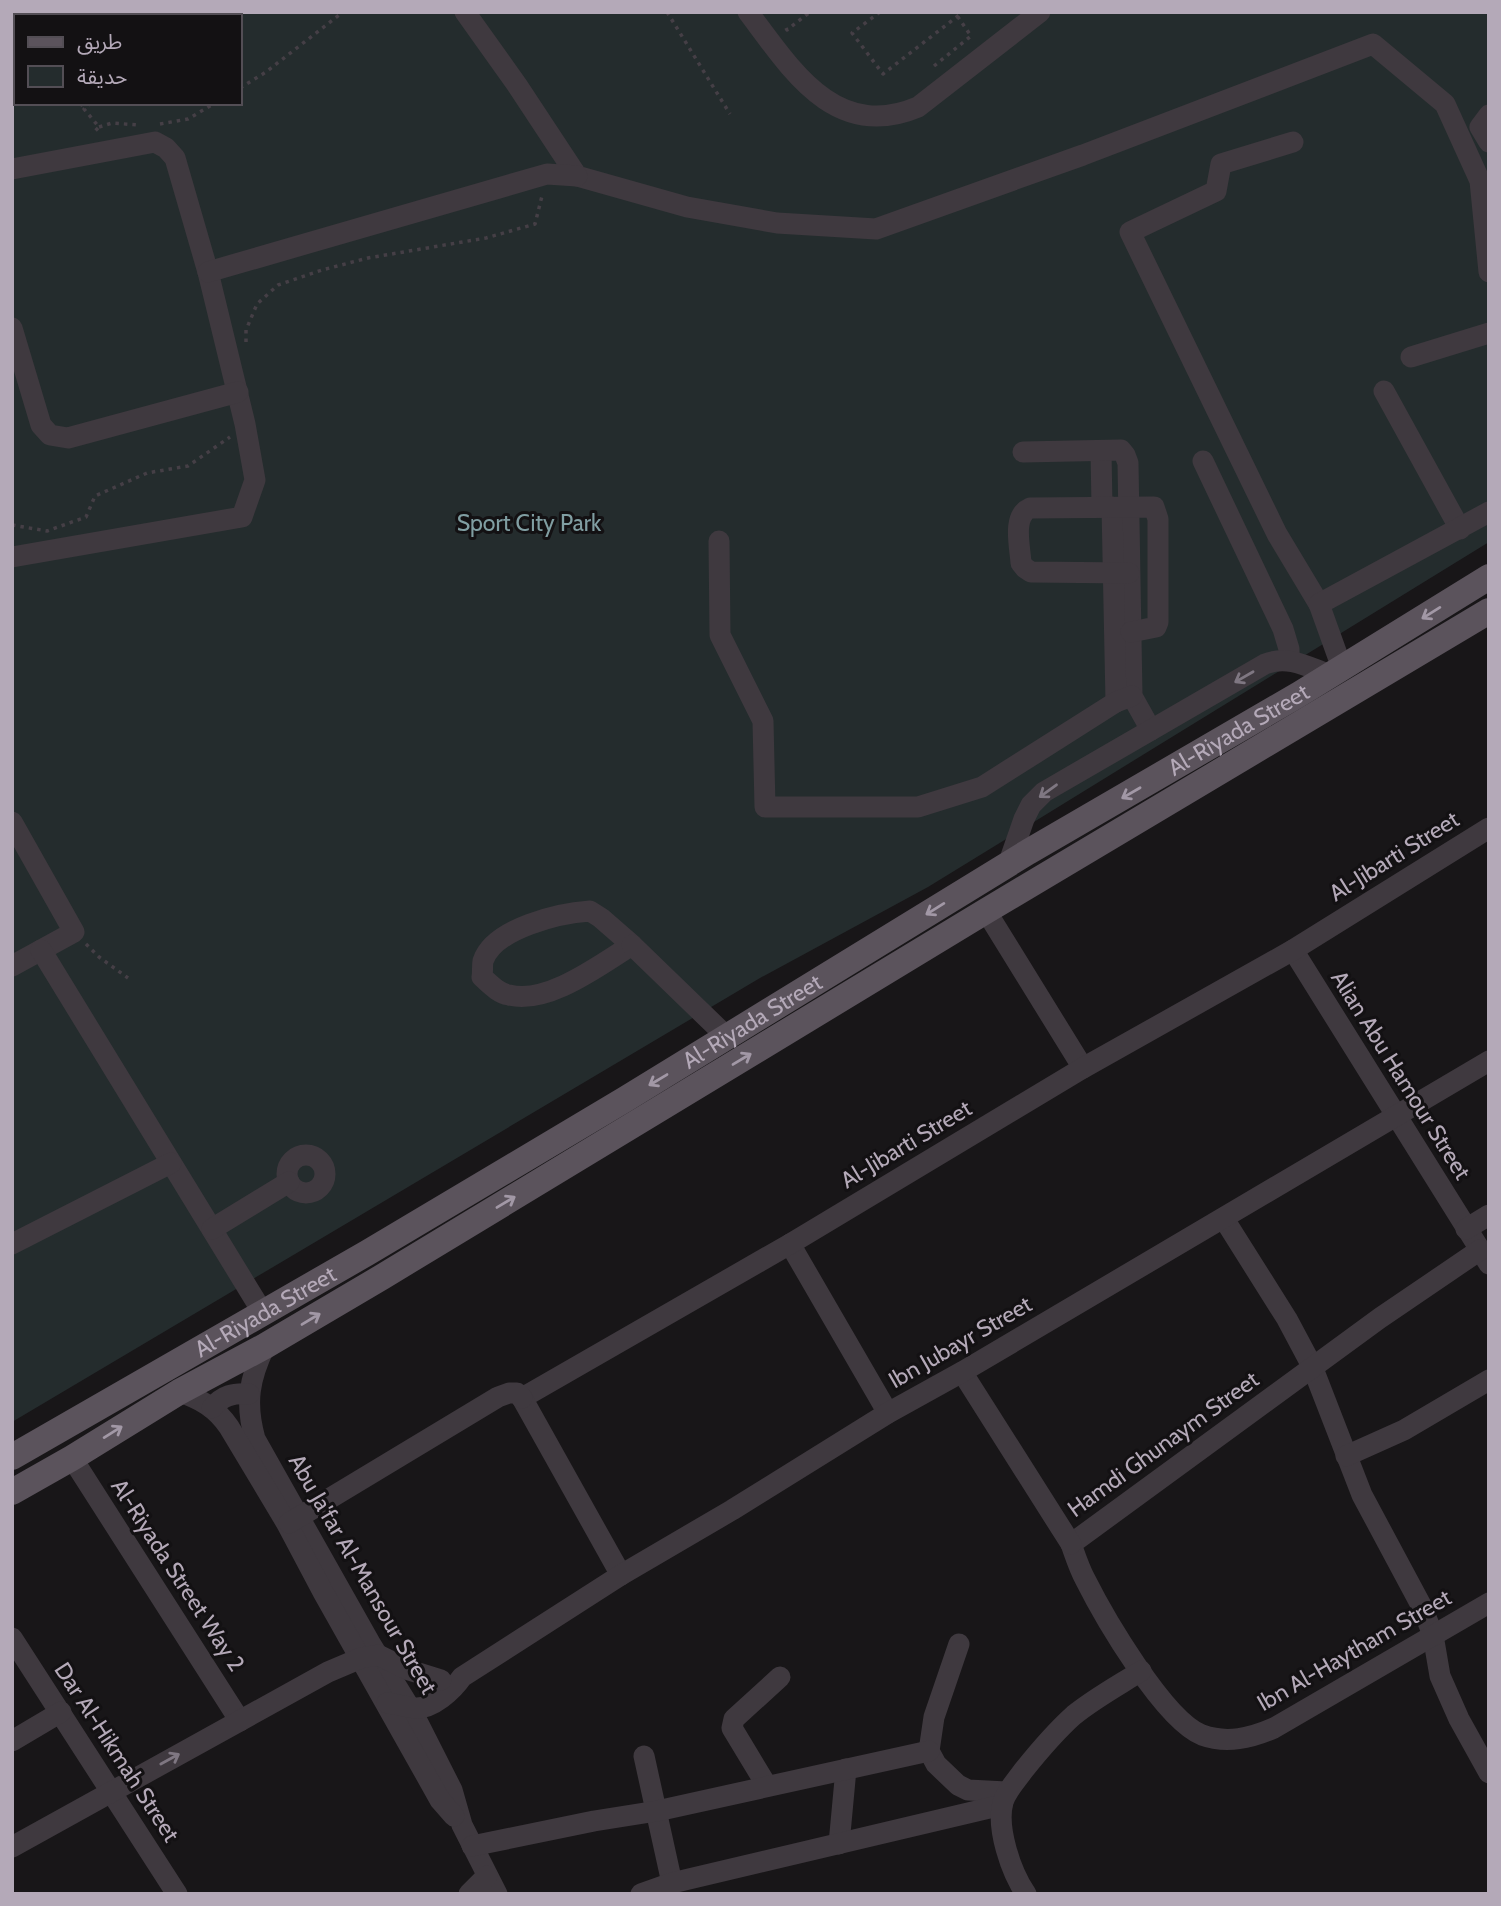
<svg xmlns="http://www.w3.org/2000/svg" width="1501" height="1906" font-family="Cabin,'Noto Sans Arabic',sans-serif">
<style>
.park{fill:#242c2d;fill-rule:evenodd}
.lines{fill:none;stroke-linecap:round;stroke-linejoin:round}
.path{stroke:#453f46;stroke-width:3.5;stroke-dasharray:3.5 5;stroke-linecap:butt}
.minor{stroke:#3f393f;stroke-width:21}
.major{stroke:#5b535c;stroke-width:26}
.oneway{stroke:#a298a6}
.oneway2{stroke:#7f7782}
.labels{text-anchor:middle;stroke-width:6;stroke-linejoin:round;paint-order:stroke}
.park-label{font-size:23px;fill:#809ea2;stroke:#131113}
.street-label{font-size:23px;fill:#b4a9b8;stroke:#131113}
</style>
<rect width="100%" height="100%" fill="#181618"/>
<!-- park -->
<path class="park" d="M12,12h1477v530l-561,345 -168,91 -748,444zM16,16h224v87h-224z"/>
<g class="lines">
<!-- path -->
<g class="path">
<path d="M667,12l63,102"/>
<path d="M880,12l-28,21 31,41 80,-62"/>
<path d="M45,16l2,-4"/>
<path d="M62,16l1,-4"/>
<path d="M192,16l4,-4"/>
<path d="M786,28l1,2 23,-18"/>
<path d="M12,42h4"/>
<path d="M934,66l37,-30 -13,-19"/>
<path d="M240,88l26,-16 77,-60"/>
<path d="M81,103l3,6"/>
<path d="M91,103l-7,6 15,18 -7,7"/>
<path d="M160,124l28,-5 27,-16"/>
<path d="M99,127l13,-4 27,2"/>
<path d="M246,342v-12l11,-26 21,-19 44,-15 46,-12 118,-20 49,-14 7,-28"/>
<path d="M12,525l35,6 39,-14 9,-21 52,-23 41,-7 42,-29"/>
<path d="M86,944l13,13 29,21"/>
</g>
<!-- minor -->
<g class="minor">
<path d="M465,12l52,73 60,91 110,31 90,16 99,6 207,-74 290,-111 72,60 35,77 9,91"/>
<path d="M748,12c43,57 87,130 170,95l122,-95"/>
<path d="M1489,115l-9,12 9,15"/>
<path d="M1293,142l-72,22 -5,27 -86,41 147,302 42,70"/>
<path d="M12,169l143,-27 11,6 9,10 33,114 37,152 10,56 -13,37 -230,40"/>
<path d="M208,272l339,-98 30,2"/>
<path d="M12,328l29,97 9,10 18,3 170,-46"/>
<path d="M1411,357l78,-24"/>
<path d="M1384,391l76,138"/>
<path d="M1101,451l1,56"/>
<path d="M1023,452l98,-2 4,5 3,8 4,233 19,34"/>
<path d="M1203,461l80,168 6,20v11"/>
<path d="M1112,507l4,195"/>
<path d="M719,541l1,94 43,86 2,86h153l64,-20 134,-85 16,-6"/>
<path d="M1129,573l-98,-1 -6,-4 -4,-5c-1,-17 -9,-47 9,-55l124,-1 4,12v103l-2,5 -25,5"/>
<path d="M1342,668l-23,-64 170,-92"/>
<path d="M12,822l62,110 -62,34"/>
<path d="M1008,865l16,-46 7,-14 13,-13 221,-128c24,-9 43,3 65,11"/>
<path d="M590,911l11,7 31,27c-31,19 -84,60 -123,50 -11,-2 -18,-10 -27,-18 1,-5 0,-11 1,-16 11,-33 77,-48 107,-50z"/>
<path d="M986,911l97,157"/>
<path d="M632,945l95,92"/>
<path d="M41,950l222,363"/>
<path d="M1293,950l196,314"/>
<circle cx="306" cy="1174" r="19"/>
<path d="M1224,1219l63,100 25,47 50,129 60,112 11,28 7,41 19,43 30,54"/>
<path d="M212,1229l77,-47"/>
<path d="M1466,1229l23,-14"/>
<path d="M12,1244l159,-81"/>
<path d="M790,1244l98,169"/>
<path d="M1480,1250l-100,68 -309,226c4,11 8,24 14,35 19,38 79,141 117,156 25,9 49,3 72,-7l215,-125"/>
<path d="M265,1346c-16,33 -20,57 -10,93l115,204 43,70 39,77 10,35 35,69"/>
<path d="M962,1372l109,172"/>
<path d="M179,1392c22,7 37,16 50,35l58,97 36,68 117,208 14,16"/>
<path d="M522,1398l268,-154 293,-176 210,-118 196,-122"/>
<path d="M522,1398l99,177"/>
<path d="M212,1408c11,-13 21,-15 37,-14"/>
<path d="M1346,1456l58,-26 85,-50"/>
<path d="M72,1458l168,263"/>
<path d="M289,1523l209,-126 11,-4h8l5,5"/>
<path d="M12,1638l165,256"/>
<path d="M959,1644l-25,73 -5,34 7,13 22,21 10,5 38,2"/>
<path d="M387,1703c9,1 19,4 28,5 18,1 38,-18 47,-31l159,-102 111,-65 156,-97 74,-41 527,-311"/>
<path d="M12,1741l49,-29"/>
<path d="M644,1756l28,127"/>
<path d="M767,1786l-32,-53 -3,-5 2,-9 46,-42"/>
<path d="M839,1844l7,-75"/>
<path d="M472,1846l122,-25 63,-10 272,-60"/>
<path d="M12,1847l316,-175 33,-14 17,-3 31,15 32,10"/>
<path d="M469,1894l18,-18"/>
<path d="M641,1894l31,-11 330,-78"/>
<path d="M1026,1894c-15,-22 -30,-66 -23,-92 4,-12 13,-21 20,-31 16,-20 32,-39 51,-56 21,-17 45,-30 67,-44"/>
</g>
<!-- major -->
<g class="major">
<path id="s1" d="M12,1457l355,-204 257,-153 404,-248 270,-157 191,-118"/>
<path d="M12,1492l60,-34 107,-66 86,-46 117,-69 604,-366 503,-300"/>
</g>
</g>
<!-- one-way arrows -->
<defs><path id="oneway-shaft" d="M-6 0H5M1.5-3L5.5 0L1.5 3" fill="none" stroke-width="1.6" stroke-linecap="round" stroke-linejoin="round" transform="scale(1.75)"/></defs>
<g class="oneway">
<use href="#oneway-shaft" transform="translate(1431 613) rotate(148)"/>
<use href="#oneway-shaft" transform="translate(1131 793) rotate(150)"/>
<use href="#oneway-shaft" transform="translate(935 909) rotate(148)"/>
<use href="#oneway-shaft" transform="translate(742 1059) rotate(-31)"/>
<use href="#oneway-shaft" transform="translate(658 1080) rotate(149)"/>
<use href="#oneway-shaft" transform="translate(506 1202) rotate(-31)"/>
<use href="#oneway-shaft" transform="translate(311 1319) rotate(-31)"/>
<use href="#oneway-shaft" transform="translate(113 1432) rotate(-32)"/>
</g>
<g class="oneway2">
<use href="#oneway-shaft" transform="translate(1244 677) rotate(150)"/>
<use href="#oneway-shaft" transform="translate(1048 791) rotate(144)"/>
<use href="#oneway-shaft" transform="translate(170 1759) rotate(-29)"/>
</g>
<g class="labels">
<!-- park labels -->
<g class="park-label">
<text x="529" y="531">Sport City Park</text>
</g>
<!-- street labels -->
<g class="street-label">
<text dy="8" stroke="none"><textPath href="#s1" startOffset="1426">Al-Riyada Street</textPath></text>
<text transform="translate(1394 856) rotate(-32)" y="8">Al-Jibarti Street</text>
<text dy="8" stroke="none"><textPath href="#s1" startOffset="859">Al-Riyada Street</textPath></text>
<text transform="translate(1401 1075) rotate(58)" y="8">Alian Abu Hamour Street</text>
<text transform="translate(906 1144) rotate(-31)" y="8">Al-Jibarti Street</text>
<text dy="8" stroke="none"><textPath href="#s1" startOffset="292">Al-Riyada Street</textPath></text>
<text transform="translate(960 1342) rotate(-30)" y="8">Ibn Jubayr Street</text>
<text transform="translate(1163 1444) rotate(-36)" y="8">Hamdi Ghunaym Street</text>
<text transform="translate(363 1574) rotate(60)" y="8">Abu Ja'far Al-Mansour Street</text>
<text transform="translate(178 1575) rotate(57)" y="8">Al-Riyada Street Way 2</text>
<text transform="translate(1354 1650) rotate(-30)" y="8">Ibn Al-Haytham Street</text>
<text transform="translate(117 1752) rotate(57)" y="8">Dar Al-Hikmah Street</text>
</g>
</g>
<!-- border -->
<rect width="1501" height="1906" fill="none" stroke="#b4a9b8" stroke-width="28"/>
<!-- legend -->
<rect x="14" y="14" width="228" height="91" fill="#131113" stroke="#534e55" stroke-width="2"/>
<rect x="28" y="37" width="35" height="10" fill="#5b535c" stroke="#534e55" stroke-width="2"/>
<text x="77" y="49" font-size="21" fill="#b4a9b8">طريق</text>
<rect x="28" y="66" width="35" height="21" fill="#242c2d" stroke="#534e55" stroke-width="2"/>
<text x="77" y="84" font-size="21" fill="#b4a9b8">حديقة</text>
</svg>
